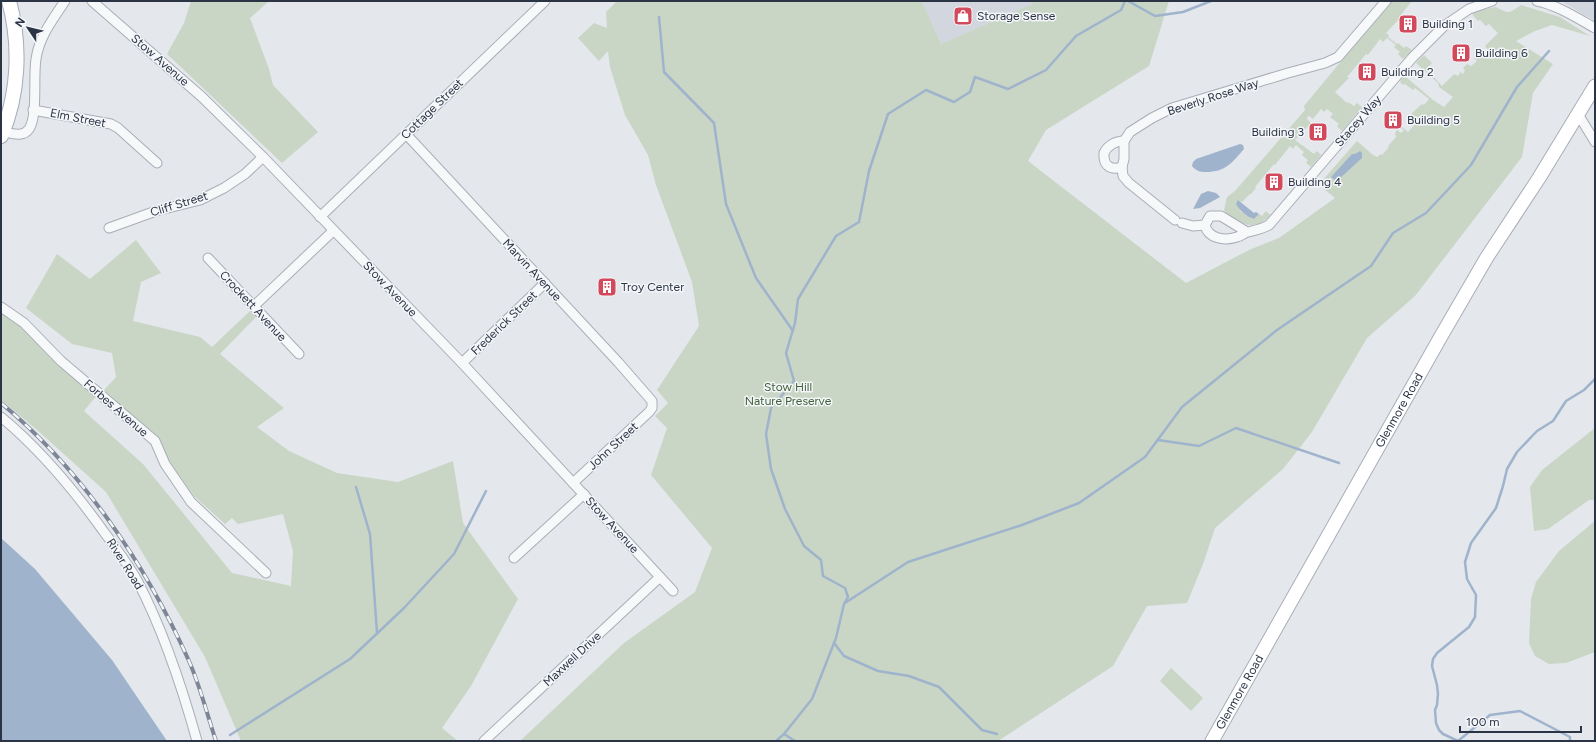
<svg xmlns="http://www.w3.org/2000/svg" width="1596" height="742" font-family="Figtree,sans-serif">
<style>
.built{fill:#d2d6de}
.green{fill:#c9d6c5}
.water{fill:#9fb4cc}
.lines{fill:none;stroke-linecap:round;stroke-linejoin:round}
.stream{stroke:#9fb4cc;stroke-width:2.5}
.street-casing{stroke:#a9aeb7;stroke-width:11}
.secondary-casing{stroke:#a9aeb7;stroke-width:15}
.primary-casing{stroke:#a3abb8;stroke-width:16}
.street{stroke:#f7f8fa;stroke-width:9}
.secondary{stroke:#fff;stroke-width:13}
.primary{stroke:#fff;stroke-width:14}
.rail-casing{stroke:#7d8696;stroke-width:4}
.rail{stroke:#f4f6f9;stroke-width:2.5;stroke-dasharray:8;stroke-linecap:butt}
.labels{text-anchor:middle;stroke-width:3;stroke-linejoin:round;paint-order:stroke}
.poi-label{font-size:12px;fill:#2b3445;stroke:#f4f6f9;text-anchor:start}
.street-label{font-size:12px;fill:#2b3445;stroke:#f4f6f9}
.park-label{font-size:12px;fill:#3f6138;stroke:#f4f6f9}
</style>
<rect width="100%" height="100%" fill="#e4e7ec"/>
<!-- built -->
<g class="built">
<path d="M922,1h111l-1,3 -91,40z"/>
<path d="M1561,1h34v20l-2,-1z"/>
</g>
<!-- green -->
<g class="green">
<path d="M191,1h78l-19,17 19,51 4,16 45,47 -36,31 -115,-109 17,-31z"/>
<path d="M617,1h305l19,43 91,-40 1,-3h136l-20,65 -103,64 -18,31 158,122 63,-33 30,-12 56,-40 -12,-10 -1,-7 35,-40 16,14 4,2 4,-3 1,1 7,-8 -1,-1 8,-9 -1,-4 2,-3 4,3 3,-3 -4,-3 1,-1 7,6 10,-11 -7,-7 11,-10 2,1 5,-6 -14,-11 -2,2 -8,-6 -2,1 -3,-3 2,-4 4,-1 27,23 11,7 9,-10 -14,-10 -1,-4 -22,-20 8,-8 8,8 -4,4 5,5 -2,2 11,12 12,-12 4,2 2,-3 -1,-2 4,3 2,-4 -2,-2 4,-4 4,2 6,-5 -3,-3 3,-4 4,2 2,-3 -2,-4 4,4 3,-3 -3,-4 13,-13 -9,-9 -3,2 -6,-6 -2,1 -6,-7 8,-4 16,-3c14,7 12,7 25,-2l39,12 30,19 -38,-11 -17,6 -19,10 37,23 -20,29 -11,64 -107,139 -48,42 -55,94 -29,37 -68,59 -12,36 -16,39 -40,3 -34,60 -115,75h-478l104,-98 71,-51 17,-44 -61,-73 16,-47 -12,-12 13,-13 -11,-13 42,-64 -7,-44 -36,-97 -8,-30 -23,-40 -15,-48 -2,-16 -9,10 -21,-23 16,-15 13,5 -1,-16z"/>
<path d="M1391,1h21l-12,15 1,1 -15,16 3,2 -1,2 9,7 1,-1 6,5 2,-2 6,4 -9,9 -5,-5 2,-2 -6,-5 2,-2 -9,-7 -4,4 -3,-3 -12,16 -2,-1 -19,23 2,1 -14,14 12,11 1,-1 6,4 3,-3 5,4 -20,24 -5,-5 2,-2 -9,-7 3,-3 -6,-5 -3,3 -3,-3 -8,10 -4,-3h-1l-1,3 4,4 -16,17 19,14 3,-3 4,4 -10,12 -5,-4 2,-3 -6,-5 2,-3 -8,-7 -3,4 -3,-3 -15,19 -1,-1 -19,23 1,1 -5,6h-1l-8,8 -4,-2 2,11 14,8 5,-5 3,2 4,-5 4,4c-13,17 -34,10 -46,-5l3,-13 8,-6 70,-81 -1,-4z"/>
<path d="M136,240l25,33 -20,9 -8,39 67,16 12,10 38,-36 6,6 -36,37 64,54 -27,19 32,24 48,22 61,9 55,-21 10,62 55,76 -47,87 -29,42 16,13h-217l-36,-84 -99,-165 -70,-63 -35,-29v-90l17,12 79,73 -13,16 59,53 89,109 59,13 2,-35 -10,-37 -45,10 -6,-6 -7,6 -31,-28 -22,-30 -16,-27 -52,-49 12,-13 -4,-24 -40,-9 -46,-36 31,-54 33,25z"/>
<path d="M1595,428v72h-6l-41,29 -14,2 -4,-44 12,-17z"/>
<path d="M1595,521v131l-29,11 -17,1 -14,-8 -6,-13 2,-44 5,-17 23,-31z"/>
<path d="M1171,668l32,30 -12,13 -31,-30z"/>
</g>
<!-- water -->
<g class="water">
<path d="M1240,144l3,1 1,4c-12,14 -19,23 -38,23 -6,0 -10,-1 -14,-6l1,-4 3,-3z"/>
<path d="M1360,151l2,2v5l-23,21 -4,1 -4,-3 21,-23h3z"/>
<path d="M1208,191l8,2 4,4 -20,11 -7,1 8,-15z"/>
<path d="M1238,200l16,13 2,-1 3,2 -5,5c-8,-3 -14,-8 -18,-15z"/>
<path d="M1,538l34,31 77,91 55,81h-166z"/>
</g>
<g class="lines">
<!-- stream -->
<g class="stream">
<path d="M1128,1l27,15 28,-4 28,-11"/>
<path d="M659,17l5,55 50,51 12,81 30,74 37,53"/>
<path d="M1158,440l41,6 37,-18 103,35"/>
<path d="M356,487l14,47 7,99"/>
<path d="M845,603l63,-41 114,-37 57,-22 66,-46 37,-50 95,-77 94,-64 22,-33 33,-20 45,-48 46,-78 32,-36"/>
<path d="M834,643l10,13 34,15 31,5 30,11 43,43 15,4"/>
<path d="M784,734l11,7"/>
<path d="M230,735l120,-76 54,-51 50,-54 32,-63"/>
<path d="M776,741l8,-7 28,-35 24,-61 8,-34 4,-7 -3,-9 -22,-12 -2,-16 -17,-14 -19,-37 -14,-40 -5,-35 5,-26 23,-27 -8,-28 9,-30 3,-24 38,-63 23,-14 10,-51 19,-57 38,-24 28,12 16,-10 5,-15 33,12 38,-19 30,-34 45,-26 4,-9"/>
<path d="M1570,741v-4l-50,-26 -30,4 -32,26 -15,-7 -4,-4 -3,-7 -1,-13 2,-5 1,-11 -1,-9 -5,-19 1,-7 4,-6 32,-26 6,-10 1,-22 -9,-16 -2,-17 6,-19 25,-35 7,-22 4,-17 10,-17 20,-21 16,-10 13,-20 18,-11 11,-11"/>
</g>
<!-- street casing -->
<g class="street-casing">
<g id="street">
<path d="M92,1l110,96 61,60 199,206 211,228"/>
<path d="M1537,1c20,4 40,17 58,27"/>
<path d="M33,110l78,14 7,4 39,35"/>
<path d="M1578,114l17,28"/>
<path d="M3,132c8,1 20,6 26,-3 9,-13 4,-53 7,-70 3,-22 17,-40 29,-58"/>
<path d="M406,134l212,228 34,39v7l-3,4 -76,71"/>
<path d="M1122,167c-12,4 -19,-2 -18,-14 4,-8 12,-12 20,-12"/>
<path d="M320,217l225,-216"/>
<path d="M1175,220l-46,-37 -6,-7 -1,-9 2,-8v-18l6,-9 22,-14 20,-10 116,-35 37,-10 13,-6 48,-56"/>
<path d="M1182,223l11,3 12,-1"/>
<path d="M109,228l47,-17 44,-11 24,-12 21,-14 18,-17"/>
<path d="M1247,232l-26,-16h-11l-5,9c3,14 20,16 32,12 4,-1 7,-4 11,-5 8,-2 14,-3 21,-7l143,-167 32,-32 25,-17 23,-8"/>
<path d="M208,258l91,96"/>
<path d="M254,306l79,-75"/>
<path d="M1,307l23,16 37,38 94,80 10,23 26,38 75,71"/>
<path d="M462,363l83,-80"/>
<path d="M1,417c40,33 73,73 103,115 12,16 24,32 34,50 26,50 44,105 59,159"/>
<path d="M514,558l70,-64"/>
<path d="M484,741l176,-164"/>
</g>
</g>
<!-- secondary casing -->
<g class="secondary-casing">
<g id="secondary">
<path id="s1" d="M1212,741l228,-403 47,-81 52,-79 56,-92"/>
</g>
</g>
<!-- primary casing -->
<g class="primary-casing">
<path id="primary" d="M1,136c18,-42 20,-91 8,-135"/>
</g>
<!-- street -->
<use href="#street" class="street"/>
<!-- secondary -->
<use href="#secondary" class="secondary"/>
<!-- primary -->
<use href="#primary" class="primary"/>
<!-- rail casing -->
<g class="rail-casing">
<path id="rail" d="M1,403c81,67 145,162 188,258 11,25 18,53 27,80"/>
</g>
<!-- rail -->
<use href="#rail" class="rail"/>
</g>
<!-- icons -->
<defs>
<g id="shop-square" transform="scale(1)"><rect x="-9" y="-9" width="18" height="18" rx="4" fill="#d1495b" stroke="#f4f6f9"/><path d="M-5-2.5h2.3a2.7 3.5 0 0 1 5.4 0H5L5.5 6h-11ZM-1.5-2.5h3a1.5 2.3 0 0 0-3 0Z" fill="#fff"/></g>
<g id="building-square" transform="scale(1)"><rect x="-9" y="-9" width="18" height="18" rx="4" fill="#d1495b" stroke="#f4f6f9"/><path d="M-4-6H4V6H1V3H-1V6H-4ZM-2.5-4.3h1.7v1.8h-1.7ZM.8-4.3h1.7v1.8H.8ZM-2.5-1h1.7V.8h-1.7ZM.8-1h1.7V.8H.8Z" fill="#fff"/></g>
</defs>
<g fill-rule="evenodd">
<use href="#shop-square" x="963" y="16"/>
<use href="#building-square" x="1408" y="24"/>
<use href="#building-square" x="1461" y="53"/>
<use href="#building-square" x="1367" y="72"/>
<use href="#building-square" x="1393" y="120"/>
<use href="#building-square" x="1318" y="132"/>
<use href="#building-square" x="1274" y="182"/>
<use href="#building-square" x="607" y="287"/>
</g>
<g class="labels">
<!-- poi labels -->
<g class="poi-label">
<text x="977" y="20">Storage Sense</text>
<text x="1422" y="28">Building 1</text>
<text x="1475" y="57">Building 6</text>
<text x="1381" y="76">Building 2</text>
<text x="1407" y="124">Building 5</text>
<text x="1304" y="136" text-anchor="end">Building 3</text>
<text x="1288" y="186">Building 4</text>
<text x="621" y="291">Troy Center</text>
</g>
<!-- street labels -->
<g class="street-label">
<text transform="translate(160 60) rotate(41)" y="4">Stow Avenue</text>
<text transform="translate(1213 97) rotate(-18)" y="4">Beverly Rose Way</text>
<text transform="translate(432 109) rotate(-44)" y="4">Cottage Street</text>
<text transform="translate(78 118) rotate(11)" y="4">Elm Street</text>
<text transform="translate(1358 121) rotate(-49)" y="4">Stacey Way</text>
<text transform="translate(179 204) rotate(-17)" y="4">Cliff Street</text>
<text transform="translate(532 270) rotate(47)" y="4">Marvin Avenue</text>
<text transform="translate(390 289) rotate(46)" y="4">Stow Avenue</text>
<text transform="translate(253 306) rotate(47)" y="4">Crockett Avenue</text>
<text transform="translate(504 323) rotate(-44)" y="4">Frederick Street</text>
<text transform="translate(116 408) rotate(41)" y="4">Forbes Avenue</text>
<text dy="4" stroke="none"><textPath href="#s1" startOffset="380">Glenmore Road</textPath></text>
<text transform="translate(613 446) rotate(-43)" y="4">John Street</text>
<text transform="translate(612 525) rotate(47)" y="4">Stow Avenue</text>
<text transform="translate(125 564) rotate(58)" y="4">River Road</text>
<text transform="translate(572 659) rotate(-43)" y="4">Maxwell Drive</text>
<text dy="4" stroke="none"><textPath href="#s1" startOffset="56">Glenmore Road</textPath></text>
</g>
<!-- park labels -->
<g class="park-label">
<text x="788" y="391">Stow Hill<tspan x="788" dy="14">Nature Preserve</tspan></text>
</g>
</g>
<!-- border -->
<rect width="1596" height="742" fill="none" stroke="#2b3445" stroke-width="4"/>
<!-- north arrow -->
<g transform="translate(28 28) rotate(305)" stroke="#f4f6f9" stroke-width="3" paint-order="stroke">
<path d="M0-3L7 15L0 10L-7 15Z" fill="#2b3445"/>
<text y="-6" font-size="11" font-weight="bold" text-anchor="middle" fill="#2b3445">N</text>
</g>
<!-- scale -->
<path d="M1460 726v6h121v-6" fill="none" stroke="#2b3445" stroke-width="2"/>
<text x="1466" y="726" font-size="12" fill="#2b3445" stroke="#f4f6f9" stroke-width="3" paint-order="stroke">100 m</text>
</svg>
